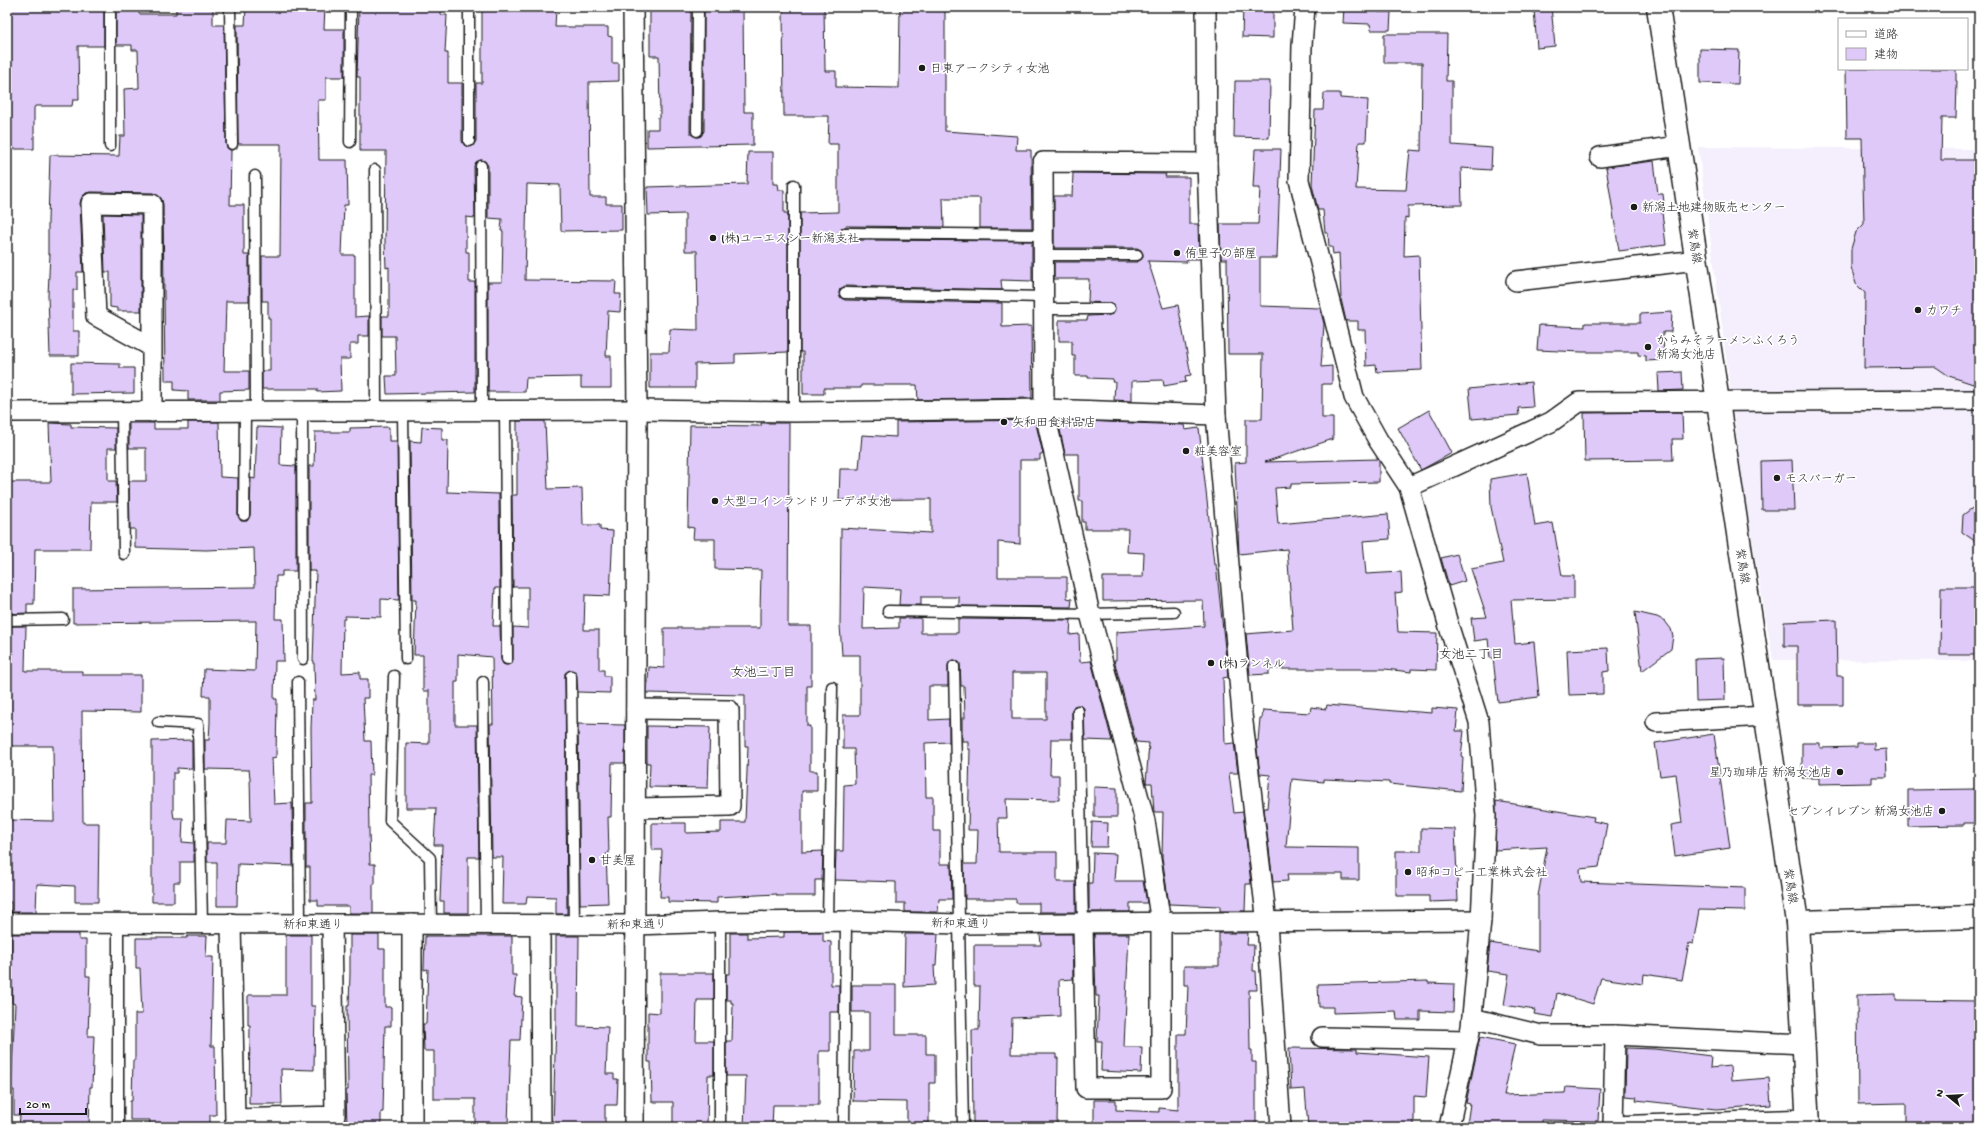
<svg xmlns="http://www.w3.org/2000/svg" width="1986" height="1134" font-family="'Gochi Hand','Klee One',sans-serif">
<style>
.built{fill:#f5effd}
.building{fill:#dec9f9;stroke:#1c1c1c;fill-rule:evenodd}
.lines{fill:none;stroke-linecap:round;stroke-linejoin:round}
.lane-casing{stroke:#1c1c1c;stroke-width:13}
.street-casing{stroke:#1c1c1c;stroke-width:22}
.secondary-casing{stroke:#1c1c1c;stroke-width:25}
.lane{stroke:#fff;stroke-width:10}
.street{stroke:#fff;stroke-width:19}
.secondary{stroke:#fff;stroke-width:22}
.poi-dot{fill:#1c1c1c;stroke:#fff;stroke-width:1.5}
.labels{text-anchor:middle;stroke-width:3.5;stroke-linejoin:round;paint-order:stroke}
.poi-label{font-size:12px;fill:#1c1c1c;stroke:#fff;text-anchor:start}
.street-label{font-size:12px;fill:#1c1c1c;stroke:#fff}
.neighbourhood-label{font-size:13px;fill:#1c1c1c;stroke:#fff}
</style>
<rect width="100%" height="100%" fill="#fff"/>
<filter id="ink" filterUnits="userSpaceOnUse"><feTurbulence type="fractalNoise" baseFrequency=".025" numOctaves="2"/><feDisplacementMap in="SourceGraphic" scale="8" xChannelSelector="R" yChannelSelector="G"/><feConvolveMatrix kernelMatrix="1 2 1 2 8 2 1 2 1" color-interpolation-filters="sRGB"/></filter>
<g filter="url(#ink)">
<!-- built -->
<path class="built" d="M1698,147l281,2v512l-206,-1 -29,-169z"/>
<!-- building -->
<g class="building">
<path d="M7,7h97v39h-26l1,54h-6l-1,6h-37l-1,2v41h-27z"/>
<path d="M116,7h23v7h37v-7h37v18h11l2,119 1,4 4,2 -1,55h14v50h5v46h-23l-2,70h25v19l-29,1v9h-32v-9l-14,-1v-9h-9l-2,-177 -2,-6 -8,-5 -62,-1 -5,1 -4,4 -2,6 3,69h-6v18h-4v41h6v25h-29l-2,-61 2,-41h-2v-33l2,-66 69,1 1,-20h5l-1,-47 15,-1 -1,-38h-6v-5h-16z"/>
<path d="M246,7h79l-1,22h20v48h-18v23h-8l1,60h28l1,45h-4l-2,50h13v62l14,-1v20h-11v8h-8v15h-10l1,32 -24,1v-3h-55v-18h8v-53h-2v-17h-6v-45h18l1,-112h-43l-1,-119h8z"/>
<path d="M359,7h82v8h6l-2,38h3v30h14v58l2,4 5,2 4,-1 3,-5v-58h6v-76h28v2h46l-1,18h53v9l4,1v26h7v18l-30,1 1,115h16v7h16v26l-61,1 -1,-46 -33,-1 -2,96 91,1 -1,13h6l-1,18 -12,-1 -2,45h5v32h-30v-11l-55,1 -1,14h-37v-110h14l1,-51h-2l1,-12 -14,-1v-52l-3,-5 -4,-1 -5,2 -2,4 1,52 -9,-1v35h3v30h6v110l-88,2 -1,-18h10l-1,-40h-13v-20h7v-49l-3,1 -1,-26 1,-91h-26v-74h-3z"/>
<path d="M650,7h37v2h4l-1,122 2,4 5,2 4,-1 3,-5v-122l39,-2 1,105h9v33l-106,2v-18h11v-12h2l-1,-61h-9z"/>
<path d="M783,7h41l1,64h11v16l63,1 1,-81h45v124l72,5 -1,14h15l1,78h-52v-30h-37l1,29 -98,-1 -5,3 -1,7 6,4 186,1v40l-31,-1 1,10 -157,-4 -5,3 -1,4 2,5 4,2 157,3v24l29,-1 1,72 -114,2 -1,-15h-56v3h-37v6h-21v-42h-3v-139l38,-1v-68h-10l1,-28h-45z"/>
<path d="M1243,7h30v31l-31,-1z"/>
<path d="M1344,7h34v5h13l-1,18h-19l-1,-6 -27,-1z"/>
<path d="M1551,7l4,39 -18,2 -3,-39z"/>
<path d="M1384,34h63l-1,47h6v64l40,3 -1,22 -30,-2 1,37 -54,1v12l-3,-1 -1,39 15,-1 3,115 -45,2 -1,-7 -10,1 -1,-36h-7v-9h-12l-5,-22 -2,-46 -6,1 -1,-7h-3l-1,-14h-3l-2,-23h-5l-6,-25 3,-75h8l1,-17h16v5l28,2 -2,42h-7l-3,47 50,1 4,-40 11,1 1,-88h-38z"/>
<path d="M1700,49l39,1 -1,34 -38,-1z"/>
<path d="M1846,69h110v12h1l-1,37h-14l-1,42h38v226l-30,-10 -13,-9 -72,1 1,-75 -9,-9 -5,-17v-18l5,-17 8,-8 -2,-86h-15z"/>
<path d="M1235,81h35l-1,57 -35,-1z"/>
<path d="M1255,149h26l-4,109h-17v48l60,2 4,16 -3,43 11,-1v18h-10v34h11v21l-68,23 113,-3 1,2v21l-88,2v3l-16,1 3,36 110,-10 2,25 -27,2 3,33 35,-2 1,20 -7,1 3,39 39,1 -1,37 -25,-1v3l-26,-3h-116v5l-19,1 -4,-41 47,-4 -6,-81 -48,5 -4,-91 11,-1v-43h16l1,-65h-35l-1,-95h-6l-1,-35h38l2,-36h-7z"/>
<path d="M748,152h25v32h5l1,6h5v23h4v139l-53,2v9l-40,1v24h-45v-36h19l1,-23 28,1 -1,-79h-12v-37l-37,1 -1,-28 100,-3z"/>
<path d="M1654,161l4,33h5l2,17 -3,1 4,33 -47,6 -13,-84z"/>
<path d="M1073,173l93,1 -1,3h24v47h9l1,35h-12v3l-39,-1 15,47 15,-3 13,70 -6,1 1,6 -22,4 -1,-6 -31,1v20l-18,-1 1,-18h-3l1,-3 -25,-1v-2h-13v-20h-3v-15h-13v-21h28l1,-4 21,-1 5,-2 1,-4 -1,-4 -5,-2 -21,-1 1,-23h-35v-17h83l5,-3 1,-4 -2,-5 -4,-2h-83v-52h18z"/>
<path d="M103,214l38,1v96h-24v-3l-7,-1v-35h-5z"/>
<path d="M1672,312l-1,20h-8l1,28 -18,1v-5l-8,-1v-3h-56l-45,-2 2,-25 46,2v-4h55v-9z"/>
<path d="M71,363l49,1v4h14v25l-63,1z"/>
<path d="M1682,372l1,18 -24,1 -1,-18z"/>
<path d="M1531,382l2,25 -15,1 1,7 -47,4 -3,-30z"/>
<path d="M1429,410l23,43 -31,17 -23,-42z"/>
<path d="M1682,412l1,27h-11l1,21 -88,1 -1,-48z"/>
<path d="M1035,420l8,34h-3v6h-20v84l-22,-2v35h69v21l5,1 -1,8 -112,-1v-9h-38v8h-22l1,-16 -36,-2 -1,42 36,-1v-10h22v15h37v-14l113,1 -1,15 9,-1 1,28 11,-1 21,80 -27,-1 -1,-32 -3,-3 -7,1 -2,5v28h-21l-1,36h9v25l-53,-1 1,19h-9l1,34h58v30h19v30h-37v-9h-23v-4h-51l-1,-35h13l1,-34h-10l2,-81h-2v-8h-6v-23h3l-1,-32h-3l-1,-23 -6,-3 -4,1 -2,5v20h-19v34l20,-1v23l-24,1 1,54h7v34h7v33h11l1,35h-13l-1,13h-33v-9h-9v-21l-61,-2 1,-29h7l1,-66 11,-1 -1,-35h-11v-34h17v-60h-18l-2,-30 1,-97 90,5v-34l-92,1 1,-31h19l3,-34 34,2v-15zM1012,673h34v46h-34z"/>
<path d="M1058,420l126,5 1,5 14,-2 15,136h2l12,113 -5,1 2,66 9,-1 4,30h-9l5,40 9,-1 8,72h-5l-1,27h-25v-5l-51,-2 -7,-47 1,-45h-9l-2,-29h-6l3,-40 -13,-1 -22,-82h2v-28l88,-6 -1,-26 -100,1v-24h40l1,-24 -17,-1 1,-23h-43v-7h-3v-21h-3v-47h-14z"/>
<path d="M517,421h28l3,68 34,-1 1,37h17v5l13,1 -3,65 -25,-1 -1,35h15v40h5v6h6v17l-32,-1 -2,-20 -5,-2 -6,3 2,241h-11v-17l-29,-1 -1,8h-24l1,-47h-11l-2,-133h3l-1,-67 -34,-3v28h-3v43h22l2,132h-11v56h-24v-12h-4l2,-56h-8l2,-37h-30v-65l23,1v-53h-6v-36h-9l2,-55h-4l-2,-159 11,1 1,-15 20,1v12h6l-1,52 52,2 1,94h-5l-2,38h7l1,33 2,5 4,1 5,-2 1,-4v-32l15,1v-41h-15l-1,-92h5z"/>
<path d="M188,422h31l1,55 18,1v37l3,6h6l3,-6 1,-37 4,1 2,-52 24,1 -1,37 16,1v105h-14v5h-6l-1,43h8l1,42h-9l-1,38h3l-1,58 -4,1 2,46 18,-1 1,63 -55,-2 -1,42h-20v-44h-10v-19h19l1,-23 24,1 -1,-43 -1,-8 -44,-1v-29h4l1,-18v-26h-7l1,-27 51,2 1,-50 -183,2v-34l182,-2 -1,-39 -48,2 -71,-2v-19h-5l-1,-48h17v-33h-17v-25h25v6h34z"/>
<path d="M49,423l22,1v3l45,1v20h-8v33h8l1,21h-26l-1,47h-55l-1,55h-7v9l-20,1v-132h44z"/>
<path d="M761,423h28l-1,203h23v60h-4v40h3v45h7v20h-15v61l21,-1 -1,29h-7v16h-38v-2l-60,3v6l-49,-1v-5h-8l2,-47h-10v-27h34v10l35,-1v-10h24l3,-76h-3v-51l-98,-2 2,-26 15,1v-40h96v-15l1,-43 -46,-1v-30h-22l1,-11 -6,-1 2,-102 71,1z"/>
<path d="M389,427v14h8l2,159 -18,-1v18l-36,-1v3h-2l-1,54 18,-1v7h8v19h-5l2,43h6l1,34h-4l1,56 1,33h5v20h-2v29h-24v-7h-31v-6h-8v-33h-4v-64h6l-1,-74 1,-29h3l-1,-39h-1l3,-90h-7v-105h5l1,-34h35v-4z"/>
<path d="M1792,460l2,50h-32l-1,-49z"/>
<path d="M1527,473l8,53 18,-3 9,53h12v23l-63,1 4,44 19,-2 5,55 -41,5 -5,-44h-3l-2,-19 -14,2 -3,-23 16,-1 -16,-48 32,-6 -12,-56 -1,-28z"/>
<path d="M1979,503v41l-17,-12 1,-17z"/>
<path d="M1457,554l8,27 -16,5 -8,-28z"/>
<path d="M1941,587h38v68h-39z"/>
<path d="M1635,612l22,5 8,4 6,8 2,7 -2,13 -29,22z"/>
<path d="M1836,620l1,56h6v29h-46v-59h-13v-24z"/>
<path d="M7,626h19l-1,45h57v4h59v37l-59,-1 1,112h16l-1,79h-23v-16l-38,-2 -1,28h-25v-10h-4l1,-82 46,1 -1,-75h-46z"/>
<path d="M1608,648l1,23 -6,1v22l-34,1 -2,-45z"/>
<path d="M1724,658l1,42 -29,1 -1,-42z"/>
<path d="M1327,705l79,7v-1l26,2v-5l26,2 -2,21h8l-3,25 2,1 -2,34 -72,-7v-2l-65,-3v3l-32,-3 -6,68 73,1v32h-16v-6h-56l1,7 -15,1 -9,-74h3l3,-33 -10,-1 -4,-33h2l2,-23h2l1,-8 47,3 1,-6 15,2z"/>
<path d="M578,724l47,1v38h-13l-1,54h-3l1,37h-3l2,49 -28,1z"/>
<path d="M647,726l63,1 -2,61 -59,-1 1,-24h-3z"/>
<path d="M1714,734l16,114 -55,8 -4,-31 11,-2 -6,-49 -16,2 -5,-33z"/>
<path d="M192,740v29l-15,-1v5h-4v39l1,6h9l-1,24 12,1v19h-14v20h-6v20h-22v-161z"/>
<path d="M1802,743h18v5l37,-1v-4h17v7l12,-1 1,28h-15v6l-53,1v-6h-17z"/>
<path d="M1094,787l23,1v29h-23z"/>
<path d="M1976,789v6h3v18h-4v10h-11v2l-56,1v-36z"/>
<path d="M1496,801l98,16 -1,4 14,3 -8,43 -19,2 1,13 164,6v23l-46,-1 -6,34 -4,-1 -7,37 -38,-6 -1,10 -42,-6 -8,26 -36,-11 -4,24 -19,-3 1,-4 -31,-5 5,-31 -22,-3 3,-28 48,8v-55l9,-49 -52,3z"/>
<path d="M1092,822l16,1 -1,24h-16z"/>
<path d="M1421,828l34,1 3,72 -29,1v-6h-33v-45h25z"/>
<path d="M1093,853l23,1 -2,27h29l4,22h-17v9h-41v-29h3z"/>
<path d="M784,932h39v9l8,1v43h8v27h-9v39h-11v54h-46l-1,22h-28l2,-51h-20v-35h6l1,-38h-2v-3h-5v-26h4v-41h17v5l37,-1z"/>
<path d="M1219,933h29l-1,12h7l-1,26h3l1,19h-8l1,60h2v12h4v65h-162v-27h22v10l43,2v-4l19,2v-76h8l2,-49h-4v-19h35z"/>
<path d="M11,934h68v6h7v36h4l-2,60h6l-2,51h-2l-1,40h-70l1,-12h-6v-25h-3l4,-86 -3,-1z"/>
<path d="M905,934h33l-2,31h-2l1,20 -31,2z"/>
<path d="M1040,934h32l1,45 -14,1 1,36 -48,2 -1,36h45v4h2l-1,69h-32l1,-4h-53l-1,-93h7l1,-44h-6v-41h67z"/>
<path d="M1094,934h35l-5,113h18l-1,26 -40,-2 1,-30h-5l2,-45h-3z"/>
<path d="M286,935h25v71h4l-1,64 -33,-1 1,35h-33l1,-79h-2v-30h38z"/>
<path d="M350,935h29v14h6v58h6v19h-6l-2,86h-2v15h-34l-1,-37h2l-1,-84h2l1,-33z"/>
<path d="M187,936h20l-1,21h7l-2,89h4l1,69h-6v8l-43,1v3h-18l1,-7h-20v-19h2l1,-41h2v-46h7l-2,-46h-4v-30h51z"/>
<path d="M425,936h87v39h4l-2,21 8,1 -2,43h-9l-3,84 -33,-1v-24h-41v-48h-10l-1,-27h3l2,-55 -4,1z"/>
<path d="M556,936h23l-1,90 30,1 -2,47h8v5h4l-1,26h-12v22h-52l3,-107z"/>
<path d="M660,973h54v27h-17l-1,41h18v34h-6l-1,52h-34v-25h-21l-1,-40h-3v-50l12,1z"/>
<path d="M1428,981v2l26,1 -1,28 -33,-1v9h-23l-1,-9 -63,2v-6h-14l-1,-23z"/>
<path d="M852,985h44v50h30v19h9v29h-6v40h-22v-21l-54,-1 1,-50h15v-39h-17z"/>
<path d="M1896,994v6l83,1v126h-73v-24l-48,1 -1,-109z"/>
<path d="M1480,1037l35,7 -11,51 61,-2 1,-6 34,2 -2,32 -56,-1v7h-57l-18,-3 3,-20 -4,-1z"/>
<path d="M1289,1048l68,1v3l72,5 -3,40 -12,-1v31h-106l-3,-38 -14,1z"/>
<path d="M1626,1048l29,1 56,7 -1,12 20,-2 1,15 38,-3 2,27 -55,4 -80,-9 1,-3 -12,-1z"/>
</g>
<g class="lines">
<!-- lane casing -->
<g class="lane-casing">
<g id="lane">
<path d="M230,7l2,137"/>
<path d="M469,7v134"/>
<path d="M697,131l1,-124"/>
<path d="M350,142l1,-135"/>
<path d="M110,146v-139"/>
<path d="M481,166l1,245"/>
<path d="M375,170l1,241"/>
<path d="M255,176l1,235"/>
<path d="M846,233l198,2"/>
<path d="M1044,255h93"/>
<path d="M845,293l199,4"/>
<path d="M1044,309h65"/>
<path d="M505,410l2,249"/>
<path d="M122,411l2,143"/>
<path d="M302,411l1,248"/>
<path d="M403,411l3,248"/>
<path d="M794,412v-227"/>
<path d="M244,515l1,-104"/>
<path d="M888,611l202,3 84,-2"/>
<path d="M7,620l56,-1"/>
<path d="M954,666l9,461"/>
<path d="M394,676l-4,145 40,37 1,66"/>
<path d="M571,676l3,249"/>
<path d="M298,682l2,242"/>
<path d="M483,682l3,243"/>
<path d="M1078,711l5,212"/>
<path d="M158,722l40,2 4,199"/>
<path d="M828,921l4,-234"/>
<path d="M720,922v205"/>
<path d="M118,1127v-204"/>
<path d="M844,1127l2,-206"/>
</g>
</g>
<!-- street casing -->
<g class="street-casing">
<g id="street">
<path d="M633,7l4,403 -3,717"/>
<path d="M1206,7l1,156 9,252 26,299 25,209 14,204"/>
<path d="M1305,7l-3,38 -3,135 55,217 24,43 31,47 40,140 30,95 7,94 -5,104 -10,107 -22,100"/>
<path d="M1600,157l79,-11"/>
<path d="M1516,281l181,-21"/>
<path d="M7,412l630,-2 157,2 250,-3 172,6"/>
<path d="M152,412v-208l-61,-1 5,113 56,31"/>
<path d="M1409,487l142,-65 28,-20 400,-2"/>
<path d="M1656,722l110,-6"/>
<path d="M636,808l94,-2 -1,-96 -93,-1"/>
<path d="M7,923l628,2 85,-3 126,-1 113,3 522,-4"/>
<path d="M231,923l4,196 100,-3 -3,-192"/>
<path d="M1083,923l3,165h75v-165l-16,-102 -55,-207 -46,-205 -1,-247 164,1"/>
<path d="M540,925l1,202"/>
<path d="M1472,1018l69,17h74l188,9"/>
<path d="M1615,1035l-2,91 194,-7"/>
<path d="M1322,1037l146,3"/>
<path d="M412,1127v-203"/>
</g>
</g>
<!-- secondary casing -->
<g class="secondary-casing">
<g id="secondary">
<path d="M1658,7l139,915 11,205"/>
<path d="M1797,922l182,-5"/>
</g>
</g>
<!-- lane -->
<use href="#lane" class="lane"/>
<!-- street -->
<use href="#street" class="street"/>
<!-- secondary -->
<use href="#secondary" class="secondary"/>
</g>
</g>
<!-- markers -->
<g class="poi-dot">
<circle cx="922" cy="68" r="4"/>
<circle cx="1634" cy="207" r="4"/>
<circle cx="713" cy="238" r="4"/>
<circle cx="1177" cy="253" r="4"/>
<circle cx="1918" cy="310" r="4"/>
<circle cx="1648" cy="347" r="4"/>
<circle cx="1004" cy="422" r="4"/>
<circle cx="1186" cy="451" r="4"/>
<circle cx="1777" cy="478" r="4"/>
<circle cx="715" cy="501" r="4"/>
<circle cx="1211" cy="663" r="4"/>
<circle cx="1840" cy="772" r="4"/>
<circle cx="1942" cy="811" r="4"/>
<circle cx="592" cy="860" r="4"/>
<circle cx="1408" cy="872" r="4"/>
</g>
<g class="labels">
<!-- poi labels -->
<g class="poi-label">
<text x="930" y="72">日東アークシティ女池</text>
<text x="1642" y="211">新潟土地建物販売センター</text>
<text x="721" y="242">(株)ユーエスシー新潟支社</text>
<text x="1185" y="257">侑里子の部屋</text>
<text x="1926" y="314">カワチ</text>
<text x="1656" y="344">からみそラーメンふくろう<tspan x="1656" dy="14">新潟女池店</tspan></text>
<text x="1012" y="426">矢和田食料品店</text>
<text x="1194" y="455">粧美容室</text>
<text x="1785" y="482">モスバーガー</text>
<text x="723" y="505">大型コインランドリーデポ女池</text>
<text x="1219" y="667">(株)ランネル</text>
<text x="1832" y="776" text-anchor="end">星乃珈琲店 新潟女池店</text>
<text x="1934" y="815" text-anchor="end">セブンイレブン 新潟女池店</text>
<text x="600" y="864">甘美屋</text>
<text x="1416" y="876">昭和コピー工業株式会社</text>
</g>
<!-- street labels -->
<g class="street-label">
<text transform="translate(1695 246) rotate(81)" y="4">紫鳥線</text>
<text transform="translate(1743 566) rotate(81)" y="4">紫鳥線</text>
<text transform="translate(1791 886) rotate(81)" y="4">紫鳥線</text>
<text transform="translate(961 923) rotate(1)" y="4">新和東通り</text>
<text x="313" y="928">新和東通り</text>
<text transform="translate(637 924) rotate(-1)" y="4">新和東通り</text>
</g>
<!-- neighbourhood labels -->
<g class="neighbourhood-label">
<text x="1471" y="658">女池二丁目</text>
<text x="763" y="676">女池三丁目</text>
</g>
</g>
<!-- margin -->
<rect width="1986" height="1134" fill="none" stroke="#fff" stroke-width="24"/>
<rect x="12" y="12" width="1962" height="1110" fill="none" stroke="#1c1c1c" stroke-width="1.5" filter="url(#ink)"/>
<!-- legend -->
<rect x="1838" y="18" width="130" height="52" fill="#ffffff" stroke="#a4a4a4"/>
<rect x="1846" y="31" width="20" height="6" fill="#ffffff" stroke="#a4a4a4"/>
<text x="1874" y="38" font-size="12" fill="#1c1c1c">道路</text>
<rect x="1846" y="48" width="20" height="12" fill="#dec9f9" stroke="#a4a4a4"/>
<text x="1874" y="58" font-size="12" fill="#1c1c1c">建物</text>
<!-- north arrow -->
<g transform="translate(1948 1096) rotate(288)" stroke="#ffffff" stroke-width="3" paint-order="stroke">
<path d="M0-3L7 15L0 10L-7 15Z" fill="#1c1c1c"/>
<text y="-6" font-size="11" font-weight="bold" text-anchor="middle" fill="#1c1c1c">N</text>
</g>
<!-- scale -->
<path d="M20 1108v6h66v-6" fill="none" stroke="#1c1c1c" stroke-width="2"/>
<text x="26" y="1108" font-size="12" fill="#1c1c1c" stroke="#ffffff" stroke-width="3" paint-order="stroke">20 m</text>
</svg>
